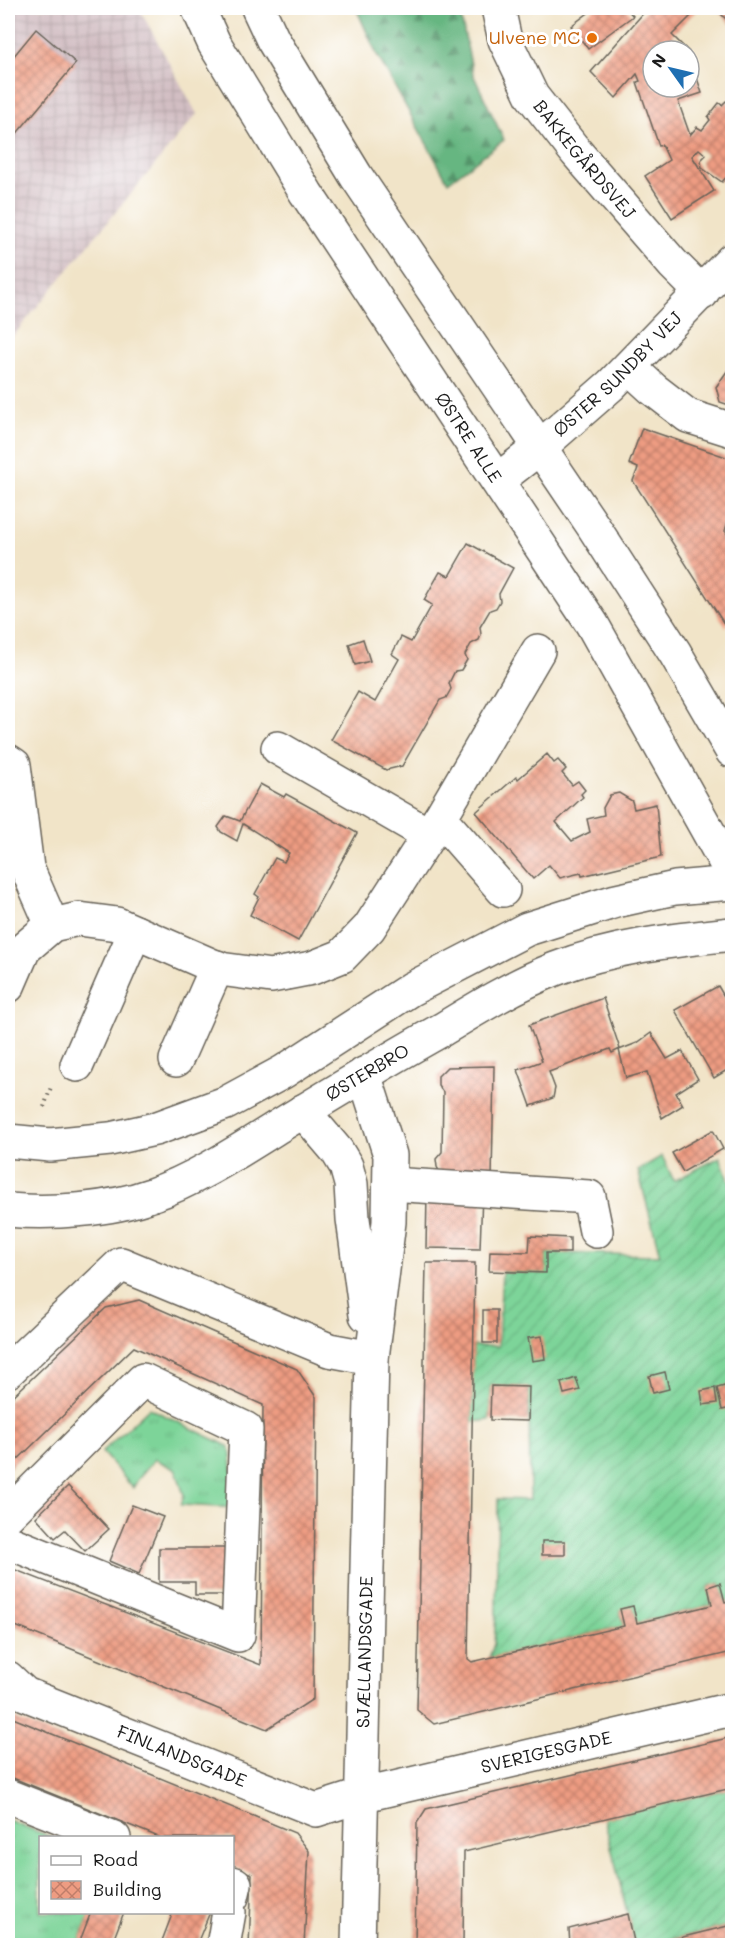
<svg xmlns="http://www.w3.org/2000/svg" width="740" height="1953" font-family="Mali,sans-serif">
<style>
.industrial{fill:url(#industrial-grid)}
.grass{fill:url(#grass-tufts);stroke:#4c785a;stroke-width:1.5}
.forest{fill:url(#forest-firs);stroke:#41694e;stroke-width:1.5}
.garden{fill:url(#garden-furrows);stroke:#4c785a;stroke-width:1.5}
.building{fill:url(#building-cross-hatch)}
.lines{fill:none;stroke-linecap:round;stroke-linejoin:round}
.minor-casing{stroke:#676258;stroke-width:36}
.path{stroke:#676258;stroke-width:4;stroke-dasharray:1.5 4.5;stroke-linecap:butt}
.minor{stroke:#fff;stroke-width:33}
.food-dot{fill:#e8710a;stroke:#fff;stroke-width:2}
.labels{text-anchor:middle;stroke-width:6;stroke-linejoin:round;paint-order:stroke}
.food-label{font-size:18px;fill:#c56008;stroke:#fff;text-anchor:end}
.street-label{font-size:18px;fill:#1c1c1c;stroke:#fff}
</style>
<defs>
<pattern id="industrial-grid" width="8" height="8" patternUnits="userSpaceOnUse" patternTransform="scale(1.5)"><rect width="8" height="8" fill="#d2bec3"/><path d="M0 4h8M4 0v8" fill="none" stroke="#b4a3a7"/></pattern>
<pattern id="grass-tufts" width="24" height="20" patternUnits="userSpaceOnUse" patternTransform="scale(1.5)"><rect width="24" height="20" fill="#7dd499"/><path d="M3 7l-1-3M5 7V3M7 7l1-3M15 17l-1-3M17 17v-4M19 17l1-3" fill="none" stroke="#6bb583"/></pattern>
<pattern id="forest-firs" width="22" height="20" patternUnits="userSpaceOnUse" patternTransform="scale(1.5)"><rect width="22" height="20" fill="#66b681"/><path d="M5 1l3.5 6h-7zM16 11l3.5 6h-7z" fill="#539369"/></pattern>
<pattern id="garden-furrows" width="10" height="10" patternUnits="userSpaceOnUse" patternTransform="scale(1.5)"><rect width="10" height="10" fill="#7dd499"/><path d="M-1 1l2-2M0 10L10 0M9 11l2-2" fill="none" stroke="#6bb583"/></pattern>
<pattern id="building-cross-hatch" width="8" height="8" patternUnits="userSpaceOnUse" patternTransform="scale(1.5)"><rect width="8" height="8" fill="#ee9c82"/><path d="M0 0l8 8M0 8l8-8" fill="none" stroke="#c07e6a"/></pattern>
</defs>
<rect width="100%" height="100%" fill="#fff"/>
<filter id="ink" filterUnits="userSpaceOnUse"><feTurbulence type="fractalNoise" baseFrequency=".0167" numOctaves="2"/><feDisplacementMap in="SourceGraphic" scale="12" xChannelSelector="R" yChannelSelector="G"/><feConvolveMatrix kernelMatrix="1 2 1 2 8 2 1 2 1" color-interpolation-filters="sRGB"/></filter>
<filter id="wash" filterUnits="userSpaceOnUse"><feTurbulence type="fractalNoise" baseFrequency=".008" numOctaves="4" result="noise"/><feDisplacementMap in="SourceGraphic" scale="24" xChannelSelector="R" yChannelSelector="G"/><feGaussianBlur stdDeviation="1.35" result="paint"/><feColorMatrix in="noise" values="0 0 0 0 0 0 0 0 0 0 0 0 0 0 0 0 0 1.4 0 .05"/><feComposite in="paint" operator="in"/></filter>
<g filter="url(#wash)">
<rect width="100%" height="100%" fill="#f1e4c8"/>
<!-- industrial -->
<path class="industrial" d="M8,8h131l58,106 -189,228z"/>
<!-- grass -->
<g class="grass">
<path d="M149,1408l81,39 6,61 -55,-3 3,-10 -8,-25 -21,-11 -15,17 -7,12 -31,-36z"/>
<path d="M8,1820l43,17 -11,1v74l51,1 -13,32h-70z"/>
</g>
<!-- forest -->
<path class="forest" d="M356,8h103l14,66 31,66 -56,42 -72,-129z"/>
<!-- garden -->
<g class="garden">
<path d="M662,1156l12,25 46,-24 12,31v413l-7,1 -5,-19 -12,4 4,18 -75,18 -4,-16 -13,3 4,16 -135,32 5,-14 2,-30 2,-115 32,1 -1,-113 -38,-1 -1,34 -18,2 1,-76h25l4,-74 44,1v-20l114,2 -22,-85z"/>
<path d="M732,1788v137l-86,20h-11l-31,-127z"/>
</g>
<g id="blocks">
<!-- building -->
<g class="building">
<path d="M595,8h31l7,8 -45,33 -17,-23z"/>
<path d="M648,8h51l-27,27 16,16h-35v36h36v-33l13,39 -24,8 12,34 7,-8 5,3 8,-10 -2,-3 11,-14 3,2 4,-4 6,5v69l-2,-2 -8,9 -20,-14 -1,-8 5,-5 -7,-6 -7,7 22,35 -42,27 -27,-42 24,-16 -7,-15 -3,1 -22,-64 3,-1 -3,-7 -21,24 -25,-26z"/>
<path d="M715,8h17v17z"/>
<path d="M36,29l40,34 -68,81v-81z"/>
<path d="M732,364v42l-12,-4 -4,-15z"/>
<path d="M642,428l90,31v54l-1,-1 -6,19 7,11v85l-3,-7 -3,7 -93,-146 5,-13 -9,-4z"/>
<path d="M468,543l45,25 -14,26 1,7 -4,7 -6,2 -10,17 1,8 -2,5 -8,4 -6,11 2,5 -6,10 -6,1 -6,12 2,6 -5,9 -6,2 -38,66 -16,4 -55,-30 27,-48 17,10 24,-43 -7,-5 9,-17 10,5 21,-37 -8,-5 16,-28 9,4z"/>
<path d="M363,639l7,22 -15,4 -6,-21z"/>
<path d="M547,754l7,9 4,-3 8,9 -4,4 10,12 6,-4 7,9 -4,4 2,3 -27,25 16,19 18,-9 -3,-13 17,-4 -1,-7 7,-13 9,-2 13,8 2,8 22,-5 5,53 -79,19 -1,-3 -21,5 -11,-13 -16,14 -57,-67 40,-35 2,2z"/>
<path d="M260,784l24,13 2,-3 71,39 -59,108 -48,-26 9,-18 -4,-3 20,-36 9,4 5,-9 -46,-29 -6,17 -16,-9 -3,-5 8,-11 14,5z"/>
<path d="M718,986l14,24v57l-18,11 -39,-68z"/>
<path d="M603,998l17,51 -8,4 -2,-4 -61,23 6,16 -2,10 -22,8 -13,-36 24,-9 -13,-36z"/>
<path d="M651,1033l16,26 15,-8 16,28 -22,14 7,12 -21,13 -15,-46 -21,6 -7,-28 18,-7z"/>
<path d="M494,1066l-2,114 -51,-6 -4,-7 -1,-8 6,-7 1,-60 -5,-7v-9l9,-9z"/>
<path d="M713,1130l10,19 -40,23 -11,-19z"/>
<path d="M427,1193l55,1 -2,55 -54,-1z"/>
<path d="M530,1236l40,2v15h-24v20l-57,-2 1,-20 39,1z"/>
<path d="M426,1263h49l-7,396 4,3 152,-36 -4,-17 13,-3 4,17 75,-18 -4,-18 12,-4 5,19 7,-1v51l-298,72 -17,-14z"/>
<path d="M139,1300l158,69 19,28 -3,302 -46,30 -259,-106v-56l253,98 2,-260 -129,-58 -126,122v-68l98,-93z"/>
<rect x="483" y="1310" width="14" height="33"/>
<path d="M542,1336l3,23 -13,2 -4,-23z"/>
<path d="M665,1372l4,17 -16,4 -4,-17z"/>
<path d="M576,1378l4,12 -16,4 -3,-11z"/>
<path d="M732,1384v24l-10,2 -5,-22z"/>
<path d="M491,1386l38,1 -1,34 -38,-1z"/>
<path d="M715,1388l2,15 -14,2 -2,-14z"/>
<path d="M68,1486l41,43 -24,22 -20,-21 -10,8 -19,-21z"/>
<path d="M132,1505l31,12 -24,57 -30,-13z"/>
<rect x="542" y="1541" width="23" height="14"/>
<path d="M159,1548h66v47h-30v-13h-36z"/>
<path d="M8,1716l287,117 14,18 -5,95h-55l3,-72 -20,-8v-28h-71l-153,-62z"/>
<path d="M732,1737v51l-268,64 -1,94h-48l2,-123 9,-14z"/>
<path d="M91,1912h33l-13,34h-33z"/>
<path d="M173,1912h37l-14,34h-36z"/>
<path d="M628,1914l7,32h-65l-1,-17z"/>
<path d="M732,1925v21h-82v-1z"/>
</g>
</g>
</g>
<g filter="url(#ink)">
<use href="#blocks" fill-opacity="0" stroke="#676258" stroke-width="1.5"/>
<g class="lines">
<!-- minor casing -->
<g class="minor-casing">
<g id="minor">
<path id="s1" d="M198,8l16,35 92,150 286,431 140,250"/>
<path d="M258,8l15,32 83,136 237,350 82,127 57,98"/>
<path id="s2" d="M498,8l7,32 27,56 44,56 97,112 29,29"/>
<path d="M629,367l24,22 35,27 44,14"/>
<path id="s3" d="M498,480l41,-32 72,-63 121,-125"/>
<path d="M278,748l151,87"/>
<path d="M8,761l6,4 13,103 25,57"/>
<path d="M440,818l63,72"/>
<path d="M8,986l16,-37 28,-24 27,-6 38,5 103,45 51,7 41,-8 30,-12 27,-28 71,-110 98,-167"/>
<path d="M176,1060l41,-93"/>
<path d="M77,1065l58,-133"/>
<path d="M303,1111l34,40 9,15 5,18 2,35 13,96"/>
<path d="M8,1141l42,4 60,-6 45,-10 71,-26 57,-31 128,-83 116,-60 89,-28 59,-13 57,-5"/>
<path d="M390,1184l199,13 7,34"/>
<path id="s4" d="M8,1210c42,4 102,0 143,-15 44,-15 88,-44 128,-69 54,-33 108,-66 164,-97 36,-22 72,-44 112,-60 56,-22 118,-29 177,-35"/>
<path d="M8,1371l113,-107 208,86 43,8"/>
<path d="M8,1515l135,-135 103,49 -8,206 -230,-93"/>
<path id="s5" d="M8,1678l17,16 291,116 44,-14 372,-87"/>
<path d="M8,1796l106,42"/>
<path d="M232,1883l3,1 -3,13"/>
<path d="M223,1946l6,-34"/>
<path id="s6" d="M358,1946l14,-588 17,-136 1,-67 -26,-81"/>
</g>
</g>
<!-- path -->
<path class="path" d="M44,1107l7,-20"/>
<!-- minor -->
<use href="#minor" class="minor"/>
</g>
</g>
<!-- markers -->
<circle class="food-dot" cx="592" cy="38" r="6"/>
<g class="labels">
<!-- food labels -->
<g class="food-label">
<text x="580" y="44">Ulvene MC</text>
</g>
<!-- street labels -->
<g class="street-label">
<text dy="6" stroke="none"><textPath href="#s2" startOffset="177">BAKKEGÅRDSVEJ</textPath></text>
<text dy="6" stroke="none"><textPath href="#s3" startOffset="160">ØSTER SUNDBY VEJ</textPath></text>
<text dy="6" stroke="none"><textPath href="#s1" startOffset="508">ØSTRE ALLE</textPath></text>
<text dy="6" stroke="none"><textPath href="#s4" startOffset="394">ØSTERBRO</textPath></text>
<text dy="6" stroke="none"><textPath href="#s6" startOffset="294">SJÆLLANDSGADE</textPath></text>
<text dy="6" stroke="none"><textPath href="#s5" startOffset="574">SVERIGESGADE</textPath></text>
<text dy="6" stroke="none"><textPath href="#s5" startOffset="192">FINLANDSGADE</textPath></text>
</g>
</g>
<!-- margin -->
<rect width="740" height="1953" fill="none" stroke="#fff" stroke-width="30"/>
<!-- legend -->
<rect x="39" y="1836" width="195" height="78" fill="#ffffff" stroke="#a4a4a4" stroke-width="1.5"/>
<rect x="51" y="1856" width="30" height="9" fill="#ffffff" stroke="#a4a4a4" stroke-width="1.5"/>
<text x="93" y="1866" font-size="18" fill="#1c1c1c">Road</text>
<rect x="51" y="1881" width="30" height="18" fill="url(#building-cross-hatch)" stroke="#a4a4a4" stroke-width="1.5"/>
<text x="93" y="1896" font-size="18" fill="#1c1c1c">Building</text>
<!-- north arrow -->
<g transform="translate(671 69) rotate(304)"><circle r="28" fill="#ffffff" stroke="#a4a4a4" stroke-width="1.5"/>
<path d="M0-4.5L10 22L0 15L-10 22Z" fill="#1f6fb2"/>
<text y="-9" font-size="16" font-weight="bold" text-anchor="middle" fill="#1c1c1c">N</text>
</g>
</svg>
